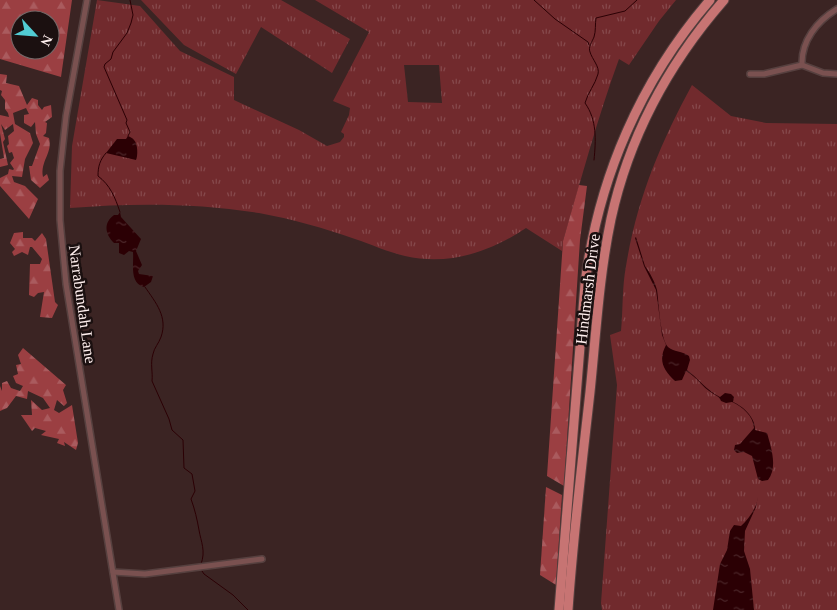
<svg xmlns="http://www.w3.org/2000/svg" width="837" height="610" font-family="Georgia,serif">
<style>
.grass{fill:url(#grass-tufts);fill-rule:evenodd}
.forest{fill:url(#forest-firs);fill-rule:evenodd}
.water{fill:url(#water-ripples)}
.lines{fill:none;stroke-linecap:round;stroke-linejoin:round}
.stream{stroke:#2b0004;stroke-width:1}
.street-casing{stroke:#56403f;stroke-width:8}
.primary-casing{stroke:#56403f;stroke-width:11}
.street{stroke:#7a5150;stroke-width:5}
.primary{stroke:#c77473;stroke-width:9}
.labels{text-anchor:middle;stroke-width:5;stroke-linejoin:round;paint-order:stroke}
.street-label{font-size:16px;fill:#ffefee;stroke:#1b1010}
</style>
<defs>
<pattern id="grass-tufts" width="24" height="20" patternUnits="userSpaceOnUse" patternTransform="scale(1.25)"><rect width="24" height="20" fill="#712a2d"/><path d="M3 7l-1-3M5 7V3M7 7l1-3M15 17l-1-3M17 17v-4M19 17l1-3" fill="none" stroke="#86494c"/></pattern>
<pattern id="forest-firs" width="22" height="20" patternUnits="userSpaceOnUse" patternTransform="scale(1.25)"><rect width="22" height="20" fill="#9b3f42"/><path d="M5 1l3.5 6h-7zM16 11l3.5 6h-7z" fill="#aa5b5e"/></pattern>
<pattern id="water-ripples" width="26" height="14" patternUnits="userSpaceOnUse" patternTransform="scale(1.25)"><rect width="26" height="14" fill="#2b0004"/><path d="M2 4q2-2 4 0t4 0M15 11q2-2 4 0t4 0" fill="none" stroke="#4b2629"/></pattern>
</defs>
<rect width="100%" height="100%" fill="#3b2423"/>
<!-- grass -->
<g class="grass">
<path d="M97,0l43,6 40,45 54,26v23l65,30 28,16 13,-4 4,-5v-3l-3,-2 8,-17 1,-7 -17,-7 36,-69 -54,-32h361l-17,21 -30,44 -10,-6c-22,60 -38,121 -56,182l-1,10 -36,-23c-36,24 -77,38 -121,28 -18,-4 -34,-12 -50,-17 -31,-11 -63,-20 -96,-26 -63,-10 -125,-10 -189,-5l2,-62zM404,65h35l3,38 -34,-1z"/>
<path d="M141,0h140l69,39 -18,34 -71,-46 -25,47 -52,-29z"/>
<path d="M692,85l39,31 35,7 71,1v486h-235l-1,-7 16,-218 -7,-50 11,-4c2,-21 1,-44 5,-65 11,-67 34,-122 66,-181z"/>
</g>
<!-- forest -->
<g class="forest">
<path d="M0,0h72l-11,77 -61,-18zM20,20h30v30h-30z"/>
<path d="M0,74l7,1 -1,8 13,3 8,19 5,-7 6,2v5l4,5 2,-3 7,-2 1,12 -7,5 2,1 -1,10 -3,3 6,2c4,15 -9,23 -6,39l4,-3 2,6 -9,8 -9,-8 -2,-14h3l8,-22 -4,-10 -1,-12 -4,5 -7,-4v-8l5,-1 -3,-6 -13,5 2,11 15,9 3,10 -8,16 -3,18 -10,-1 2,6 11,4 13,13 -9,20 -29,-33v-8l8,-4 1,-5 4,1 1,-1 -4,-6 4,-5 -2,-6 -3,1 -2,-7 2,-2 -1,-8 6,-5 -1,-7 -8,6 -4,-6 4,15 -2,3 5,23 -8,2v-8l4,-1 -4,-25v-18l9,2 -1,-4 -3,-4v-9l-4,-5 1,-4 -2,-1z"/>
<path d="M579,185l8,1 -7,54 -16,246 -17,-10 16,-235z"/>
<path d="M23,232v6h9l3,3 7,-8 4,6 9,63 3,3 -6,13 -12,-1 4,-25 -6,1 -4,4 -5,-2 1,-31h10l2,-5 -10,-12h-2l-2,8 -6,-3 -8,4 -2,-4 3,-3 -5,-6 4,-10z"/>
<path d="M23,348l43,37 -3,5 4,13 -3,3 -7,-6 -3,10 5,3 13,-8 6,38 -2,7 -12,-8 1,4 -8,-3 2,-4 -18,-4 5,-4 -11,-3 -3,3 -11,-16h11l-1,-15 11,10 8,-2 -7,-10 -15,-7 -1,8 -11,-3 -9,12 -7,3v-25l2,5v-8l5,-2 4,7 9,3 3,-5 -7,-3 -3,-7 5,-2 -2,-9 5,-1 -3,-9z"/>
<path d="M546,487l16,8 -6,90 -16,-10z"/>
</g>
<!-- water -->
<g class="water">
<path d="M128,136c2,1 5,2 6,4 4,4 4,16 2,20l-30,-7 11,-14h9z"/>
<path d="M120,212l1,5 20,22 -5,12 6,14 -4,6 1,3 14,2 -2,6 -7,5c-15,-4 -10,-23 -11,-35l-4,-1 -5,4 -5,-2v-10h-5c-9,-9 -11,-20 0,-28h4z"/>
<path d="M636,237l9,29c5,7 10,16 12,24 2,13 3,48 11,57 5,5 15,4 21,9l1,4 -3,10c12,9 19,20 33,27l5,-4 6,1 3,3 -1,5c10,4 23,16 22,28l12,3c4,14 11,34 1,47l-6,1 -4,-2 -6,-23 -8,-4 -7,1 -3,-3 1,-5 5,-1 14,-16c-1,-12 -11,-21 -22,-26l-6,1 -5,-2c-2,-5 -5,-5 -9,-8 -10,-6 -15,-16 -26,-22l-4,9 -7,1c-12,-11 -17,-21 -9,-36l-4,-10 -6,-45 -12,-24 -9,-28z"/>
<path d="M758,497l-2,10 -11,24 -1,20 6,18 4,41h-41l7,-46 7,-14 3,-19 4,-6 7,1c8,-7 16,-19 17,-29z"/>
</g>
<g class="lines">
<!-- stream -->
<g class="stream">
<path d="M534,0l21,19 33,23 1,3"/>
<path d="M128,136l2,-4 -4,-9 1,-3 -23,-53 1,-3 6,-5 2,-7 14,-19 4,-10 2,-8 -3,-15"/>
<path d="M106,153c-6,7 -8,13 -8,23 12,9 17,21 22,36"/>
<path d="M594,160c2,-20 3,-40 -9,-57 3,-11 10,-18 13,-29 2,-7 -6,-15 -8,-22 -2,-5 2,-10 4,-15 2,-6 1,-13 2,-19l29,-7 12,-11"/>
<path d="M145,287c11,16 23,30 16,50 -2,6 -7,11 -8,17 -3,10 0,18 -1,27l17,38 3,11 11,10 1,28 8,6 3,17 -4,8c4,11 6,20 8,31 2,12 7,21 2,34"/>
<path d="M202,571l2,3 29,21 15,15"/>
</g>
<!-- street casing -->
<g class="street-casing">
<g id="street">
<path d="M87,0l-21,116 -6,55v49l6,64 53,326"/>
<path d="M802,65c-1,-24 15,-44 35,-56"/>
<path d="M750,74h14l38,-9 21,8 14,1"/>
<path d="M113,572l32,2 117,-15"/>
</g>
</g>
<!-- primary casing -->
<g class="primary-casing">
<g id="primary">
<path d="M559,610l26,-326c13,-106 56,-204 125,-284"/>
<path d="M568,610c5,-73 14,-146 22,-218 6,-58 9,-116 21,-173 18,-82 58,-156 113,-219"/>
</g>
</g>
<!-- street -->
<use href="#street" class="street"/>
<!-- primary -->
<use href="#primary" class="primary"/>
</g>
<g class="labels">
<!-- street labels -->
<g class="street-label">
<text transform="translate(587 289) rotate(-83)" y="6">Hindmarsh Drive</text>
<text transform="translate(83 304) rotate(82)" y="6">Narrabundah Lane</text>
</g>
</g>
<!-- north arrow -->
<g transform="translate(35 35) rotate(116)"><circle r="24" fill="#1b1010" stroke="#766969"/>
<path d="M0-4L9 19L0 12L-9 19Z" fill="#51ccd3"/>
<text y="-8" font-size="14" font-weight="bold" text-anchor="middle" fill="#ffefee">N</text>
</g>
</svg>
